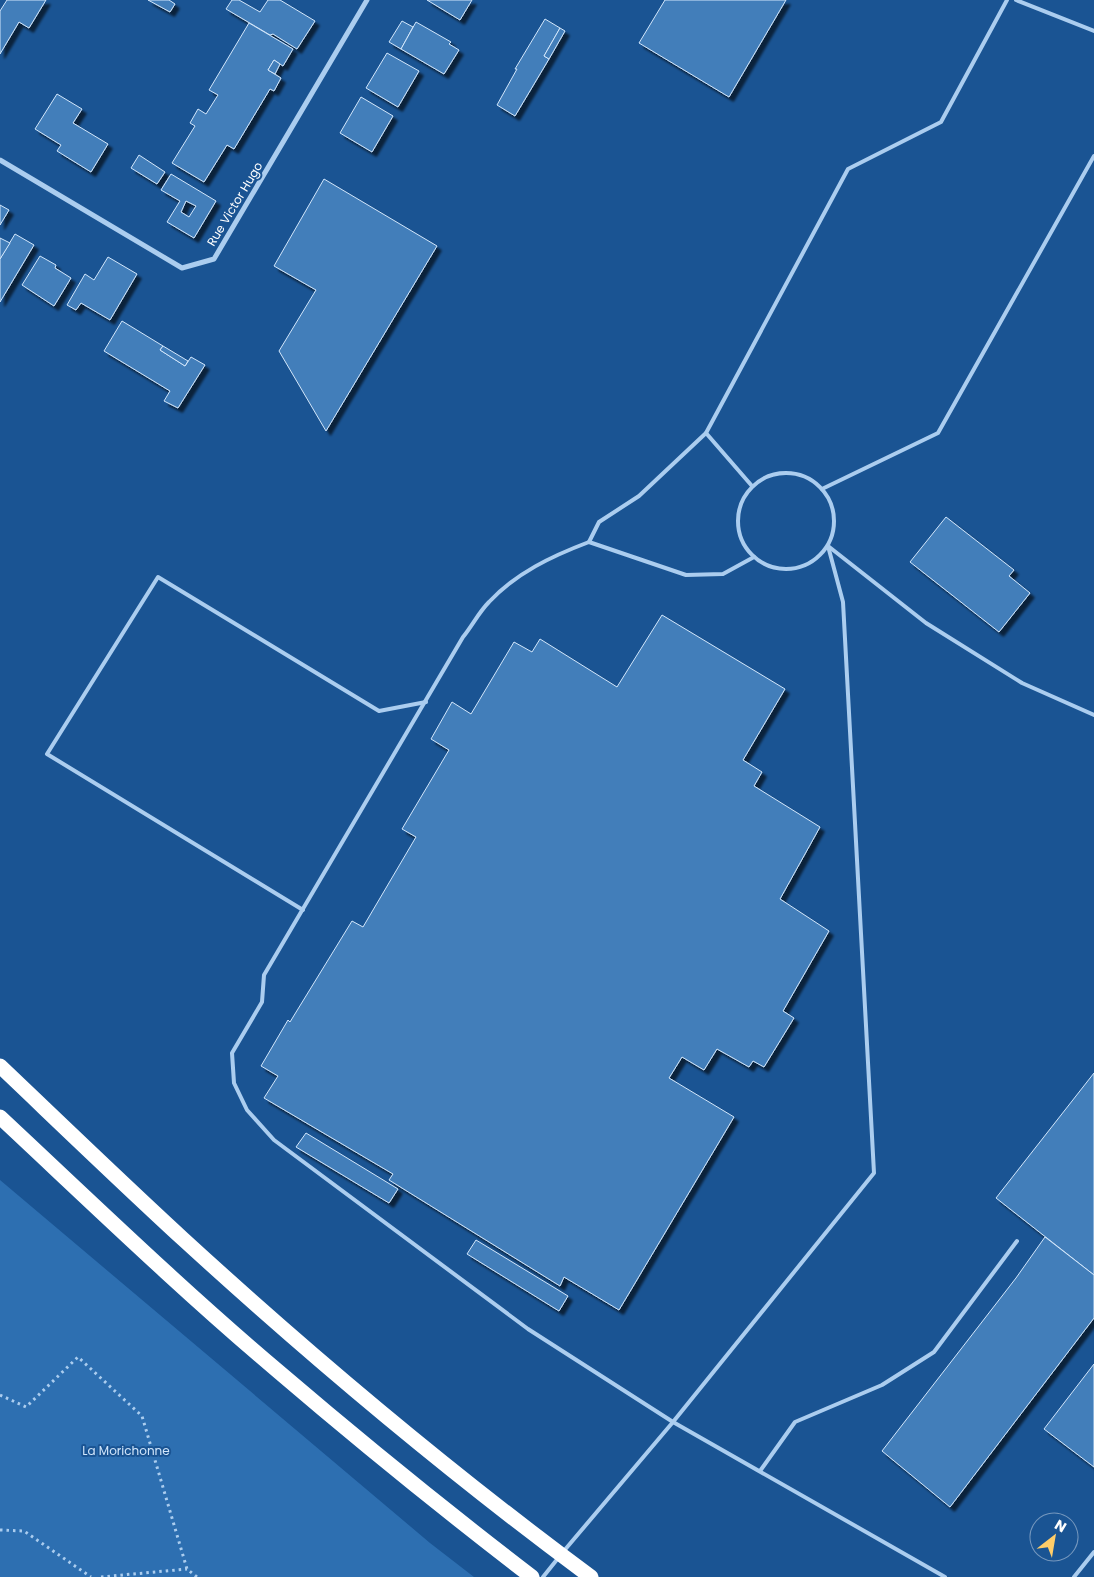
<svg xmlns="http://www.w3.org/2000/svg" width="1094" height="1577" font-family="Poppins,sans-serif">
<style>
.green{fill:#2d6fb1}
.building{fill:#437eba;stroke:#d1e6fb;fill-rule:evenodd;filter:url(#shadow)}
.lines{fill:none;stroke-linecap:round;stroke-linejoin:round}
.path{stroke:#abcdef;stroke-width:3;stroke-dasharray:2.5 4;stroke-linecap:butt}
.lane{stroke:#abcdef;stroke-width:4}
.street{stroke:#abcdef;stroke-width:5}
.highway{stroke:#fff;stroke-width:15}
.labels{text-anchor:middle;stroke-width:4;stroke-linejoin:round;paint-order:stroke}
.street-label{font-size:12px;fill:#fff;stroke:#1a5493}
.park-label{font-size:12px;fill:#d1e6fb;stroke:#1a5493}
</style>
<defs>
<filter id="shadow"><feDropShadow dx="4.5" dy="4.5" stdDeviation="1" flood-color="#0009"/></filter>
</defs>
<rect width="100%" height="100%" fill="#1a5493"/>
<!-- green -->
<path class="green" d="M0,1180l430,363 44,34h-474z"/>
<!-- building -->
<g class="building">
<path d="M7,0h39l-17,28 -10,-6 -19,32v-43z"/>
<path d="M148,0h21l6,4 -5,8z"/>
<path d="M232,0h7l21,12 8,-12h12l35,21 -18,28 -24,-15 -3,1 -44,-26z"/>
<path d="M427,0h45l-12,20z"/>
<path d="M665,0h121l-57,97 -90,-54z"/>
<path d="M545,19l15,9 -16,28 5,3 -34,57 -18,-11 20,-36h-2z"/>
<path d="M402,21l11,6 -12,22 -12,-7z"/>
<path d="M416,22l35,20 -2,2 10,6 -15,24 -43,-25z"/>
<path d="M249,23l44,26 -10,17 -9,-6 -6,10 13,8 -7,13 -4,-2 -36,60 -7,-4 -23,37 -32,-19 23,-37 -5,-3 8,-14 8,5 12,-19 -9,-5z"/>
<path d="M560,28l5,3 -16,28 -5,-3z"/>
<path d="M387,53l32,18 -21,36 -32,-19z"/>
<path d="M274,60l6,4 -5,10 -7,-4z"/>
<path d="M57,94l25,15 -9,14 35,21 -17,28 -34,-21 4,-6 -26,-16z"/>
<path d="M361,97l32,19 -21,36 -32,-19z"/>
<path d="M139,155l26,17 -8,12 -26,-16z"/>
<path d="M171,174l45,27 -22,37 -27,-16 13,-21 -19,-11zM186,201l10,5 -7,11 -8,-5z"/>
<path d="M324,179l113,67 -111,185 -47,-80 37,-61 -42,-24z"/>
<path d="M0,205l9,5 -9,15z"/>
<path d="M15,234l19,11 -34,57v-43z"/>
<path d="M0,238l10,5 -10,16z"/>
<path d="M40,256l16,9 -1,3 16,10 -17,28 -32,-21z"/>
<path d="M108,257l29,17 -27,46 -29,-17 -5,7 -9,-5 18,-31 9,6z"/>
<path d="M122,321l41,25 -3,4 25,16 6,-9 14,8 -27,43 -14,-7 6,-10 -66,-40z"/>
<path d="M163,346l25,15 -3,5 -25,-16z"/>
<path d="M946,517l68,53 -5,6 21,17 -31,39 -89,-70z"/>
<path d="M662,615l123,74 -42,71 19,12 -8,14 66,41 -40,72 49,32 -46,80 11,7 -30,49 -11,-6 -4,6 -32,-18 -13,21 -22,-13 -13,21 65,39 -115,193 -55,-33 -4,9 -171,-106 4,-6 -129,-76 14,-22 -17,-10 27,-46 2,2 62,-101 11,6 53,-90 -14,-8 47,-79 -18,-11 21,-37 19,12 43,-72 18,10 8,-13 77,48z"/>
<path d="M1094,1073v202l-98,-77z"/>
<path d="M306,1133l92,56 -9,14 -93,-56z"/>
<path d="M1045,1237l49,38v43l-144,189 -68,-56 134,-173z"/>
<path d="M476,1240l92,56 -9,15 -92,-57z"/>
<path d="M1094,1364v103l-50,-38z"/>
</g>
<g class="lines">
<!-- path -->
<g class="path">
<path d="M0,1395l26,12 52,-50 64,59 45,153 10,8"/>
<path d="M0,1530l24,1 67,46"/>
<path d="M101,1577l86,-8"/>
</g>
<!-- lane -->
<g class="lane">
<path d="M1016,0l78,31"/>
<path d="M706,433l46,53"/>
<circle cx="786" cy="521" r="48"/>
<path d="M822,489l116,-56 156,-277"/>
<path d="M589,542l10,-20 40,-26 67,-63 142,-264 93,-47 66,-122"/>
<path d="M828,546l98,77 96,60 72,32"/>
<path d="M754,557l-31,17 -37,1 -97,-33c-37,14 -73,31 -100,60 -10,10 -17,24 -26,35l-199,338 -2,27 -30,51 2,30 13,27 27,30 254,189 145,93 272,155"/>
<path d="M303,910l-256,-156 111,-177 221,134 47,-9"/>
<path d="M760,1471l35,-49 87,-37 52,-33 83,-111"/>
<path d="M563,1552l110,-130 201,-249 -31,-571 -15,-56"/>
<path d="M543,1577l16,-20"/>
<path d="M1074,1577l20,-25"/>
</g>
<!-- street -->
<path class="street" d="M0,160l182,108 32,-9 153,-259"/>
<!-- highway -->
<g class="highway">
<path d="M0,1066c61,58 121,116 183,173 130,119 266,233 408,338"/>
<path d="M0,1117c92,86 183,174 279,255 83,71 167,139 253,205"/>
</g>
</g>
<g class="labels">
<!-- street labels -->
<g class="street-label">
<text transform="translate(235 204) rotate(-59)" y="4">Rue Victor Hugo</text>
</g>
<!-- park labels -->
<g class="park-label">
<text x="126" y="1455">La Morichonne</text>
</g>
</g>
<!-- north arrow -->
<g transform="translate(1054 1537) rotate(31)"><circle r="24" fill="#1a5493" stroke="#7698be"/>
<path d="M0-4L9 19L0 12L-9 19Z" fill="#ffcd69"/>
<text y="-8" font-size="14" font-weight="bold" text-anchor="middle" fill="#ffffff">N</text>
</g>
</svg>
